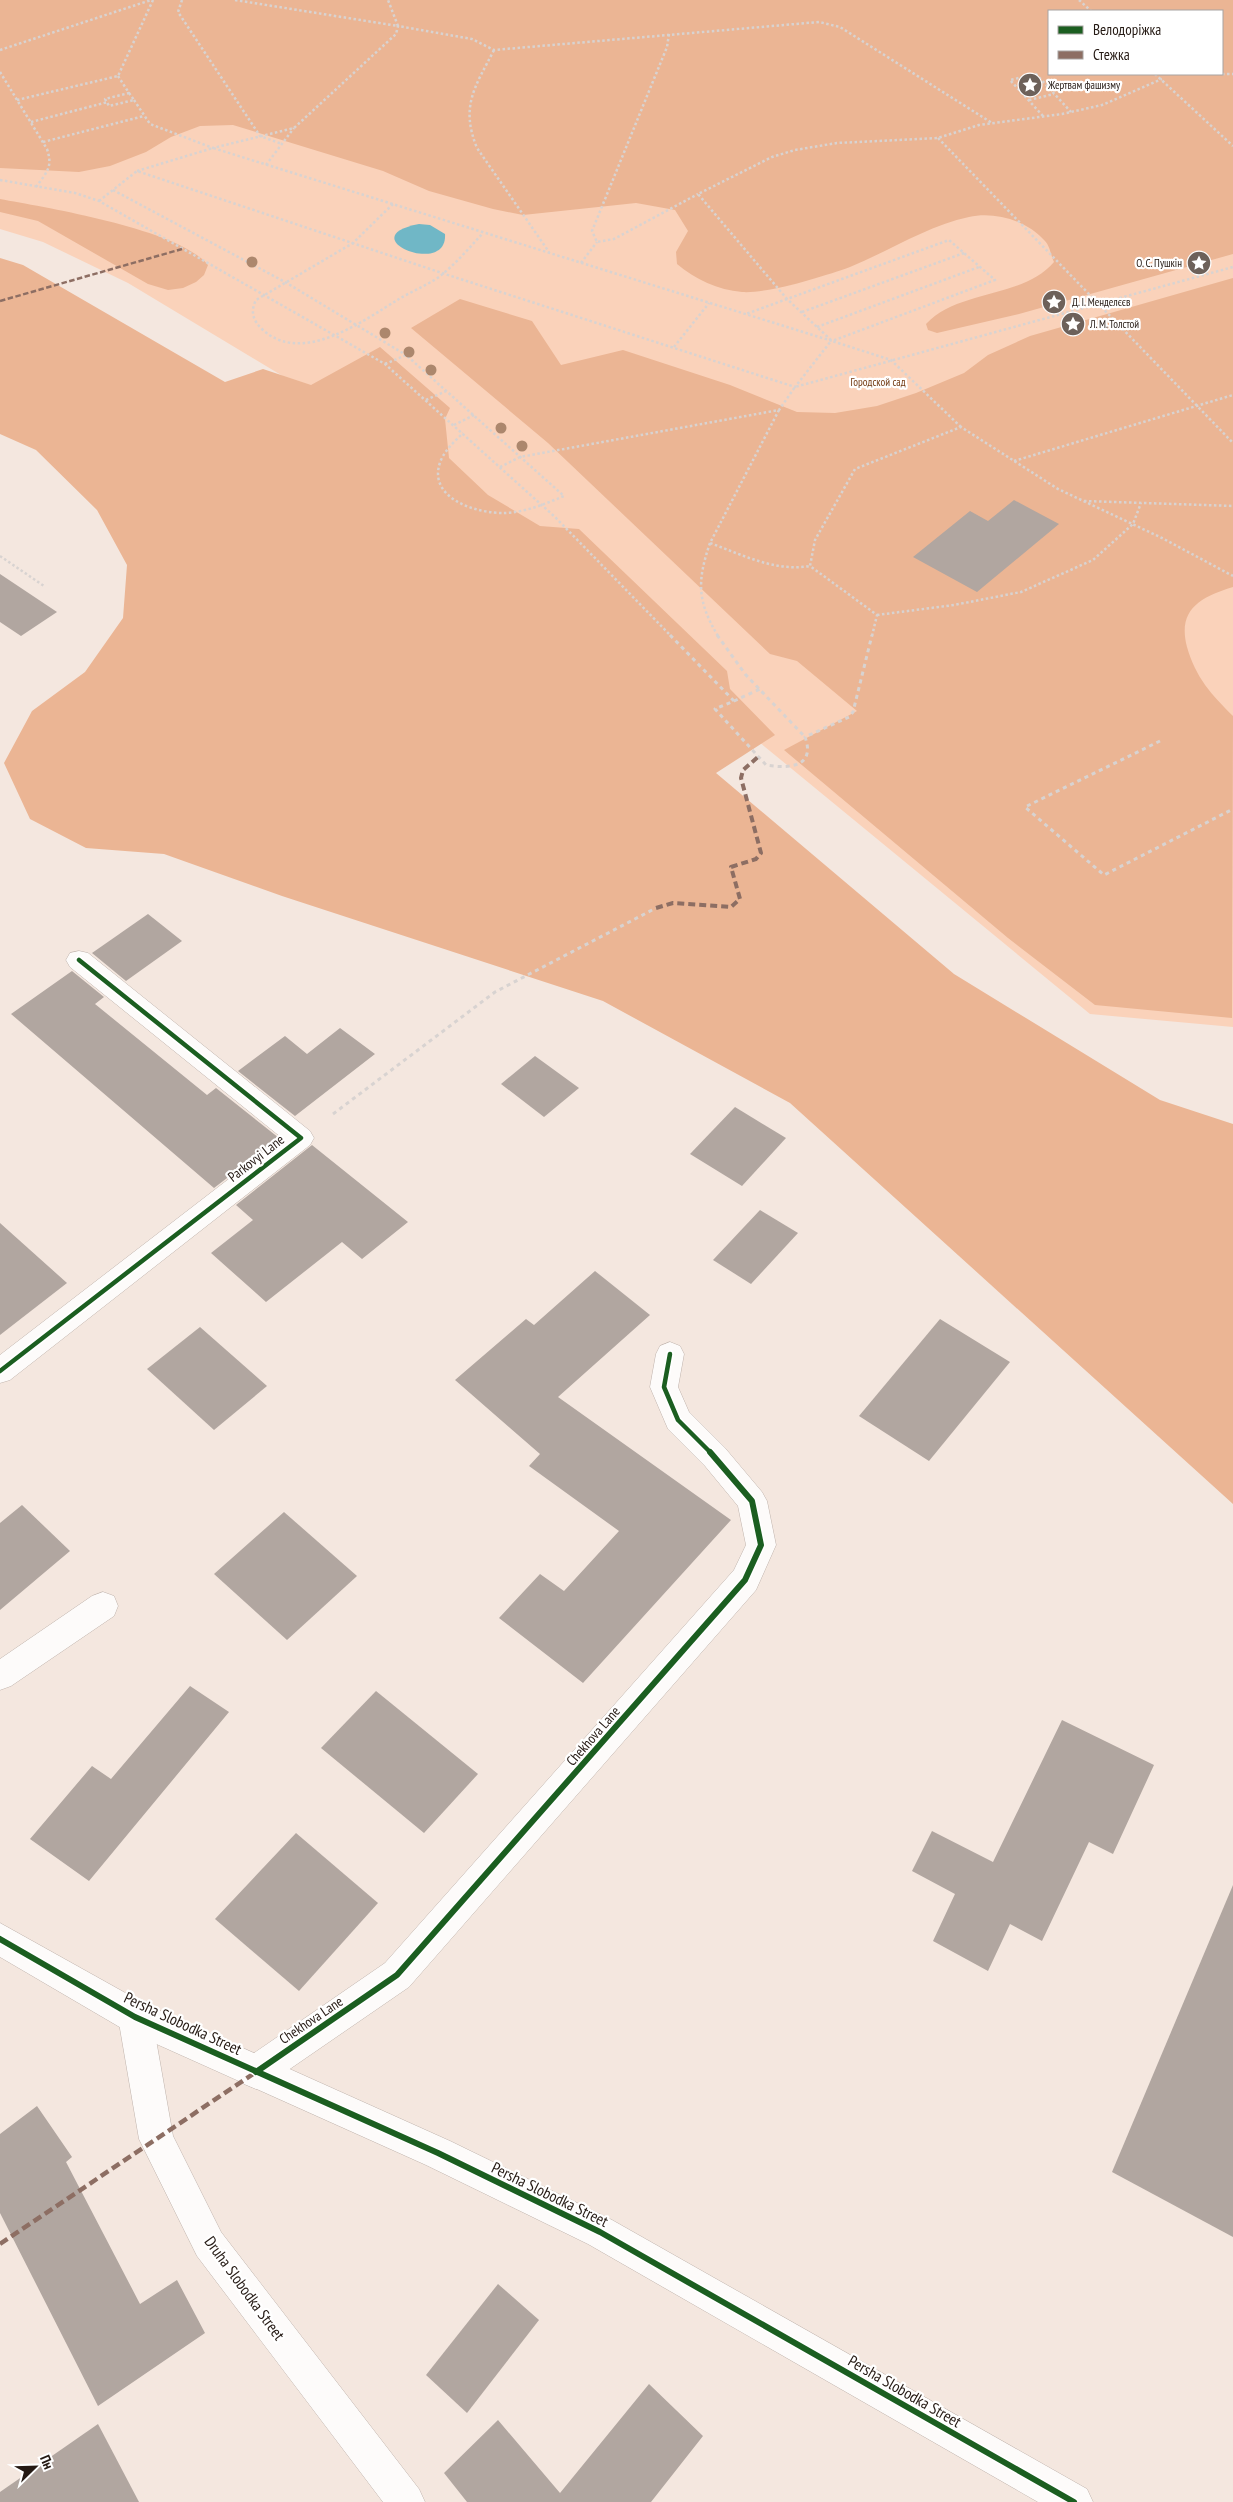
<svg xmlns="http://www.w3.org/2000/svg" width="1233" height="2502" font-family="'PT Sans Narrow',sans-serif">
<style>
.green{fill:#fad2ba;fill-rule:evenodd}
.forest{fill:#ebb594;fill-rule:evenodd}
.water{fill:#70b7c6}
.building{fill:#b1a6a0}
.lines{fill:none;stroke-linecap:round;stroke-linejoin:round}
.service-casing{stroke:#bfb3ac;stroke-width:1}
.minor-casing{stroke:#bfb3ac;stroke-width:1}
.tertiary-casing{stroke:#bfb3ac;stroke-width:1}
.path-far1{stroke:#d8d3d1;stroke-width:2.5;stroke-dasharray:2.5 2.5;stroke-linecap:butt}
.path{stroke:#d8d3d1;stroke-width:3;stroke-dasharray:4 4;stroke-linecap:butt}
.service{fill:#fdfbfa;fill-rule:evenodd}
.minor{fill:#fdfbfa;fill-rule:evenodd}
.tertiary{fill:#fdfbfa;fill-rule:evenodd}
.quiet-far2{stroke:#8d6e63;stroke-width:2.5;stroke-dasharray:5.5 2.5;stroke-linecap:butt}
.quiet-far1{stroke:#8d6e63;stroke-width:4;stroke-dasharray:7 4;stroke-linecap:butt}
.quiet{stroke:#8d6e63;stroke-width:4.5;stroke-dasharray:9 4.5;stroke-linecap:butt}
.cycleway-far1-casing{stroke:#fff;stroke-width:8}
.cycleway-casing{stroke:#fff;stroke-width:9}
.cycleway-far1{stroke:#1b5e20;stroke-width:4.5}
.cycleway{stroke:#1b5e20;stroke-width:6}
.tree{fill:#ac876d}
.labels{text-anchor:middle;stroke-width:4.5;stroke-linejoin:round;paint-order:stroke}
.far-poi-label{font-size:11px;fill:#241913;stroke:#fff;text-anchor:start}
.far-park-label{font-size:11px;fill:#713810;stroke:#fff}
.street-label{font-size:14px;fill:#241913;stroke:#fff}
.near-street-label{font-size:16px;fill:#241913;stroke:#fff}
</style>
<rect width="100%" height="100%" fill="#f4e7df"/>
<!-- green -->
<path class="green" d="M0,0h1233v1027l-143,-13 -691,-568 -271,-163 -85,-41 -43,-13zM1049,11h173v63h-173z"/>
<!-- forest -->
<g class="forest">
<path d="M0,0h1233v254l-214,60 -82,19 -9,-3 -2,-6c33,-35 96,-25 128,-62 -3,-6 -4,-16 -9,-21 -17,-20 -50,-30 -76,-24 -42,9 -80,34 -119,50 -25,9 -82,27 -108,25 -24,-2 -47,-13 -65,-28l-1,-12 12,-21 -13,-21 -39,-7 -113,12 -30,-6 -64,-18 -46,-20 -150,-46 -33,1 -29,11 -25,15 -36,14 -31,6 -79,-4zM1049,11h173v63h-173z"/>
<path d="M0,199c48,9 179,30 208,66l-4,10 -8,7 -13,6 -15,2 -20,-6 -110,-63 -38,-9z"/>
<path d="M0,258l23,7 202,117 38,-13 48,16 69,-38 70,61 -5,11 4,39 39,37 52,31 39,3 148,142 3,18 45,46 -59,38 238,201 206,126 73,24v380l-443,-401 -187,-102 -321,-105 -118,-42 -78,-6 -56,-29 -26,-56 28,-52 53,-39 38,-54 4,-53 -30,-55 -61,-60 -36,-16z"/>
<path d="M1233,278v309c-32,10 -56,22 -46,60 9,31 24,47 46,69l-1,302 -137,-13 -87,-67 -224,-188 73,-39 -60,-50 -27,-7 -222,-211 -137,-115 49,-29 72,22 29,44 62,-15 107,35 67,27 38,1 42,-7 39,-13 48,-20 24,-18 42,-19z"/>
</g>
<!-- water -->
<path class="water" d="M419,224l11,1 15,9c3,44 -95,3 -26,-10z"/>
<!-- building -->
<g class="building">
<path d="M1014,500l45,24 -82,68 -64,-35 57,-46 18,10z"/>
<path d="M0,574l57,38 -36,24 -21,-14z"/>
<path d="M148,914l34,27 -56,40 -34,-28z"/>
<path d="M72,971l32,26 -9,7 112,91 9,-7 63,50 -65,50 -203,-174z"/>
<path d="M340,1028l35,26 -80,62 -57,-45 47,-35 22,18z"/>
<path d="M535,1056l44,32 -35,29 -43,-33z"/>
<path d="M735,1107l51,31 -44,48 -52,-32z"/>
<path d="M312,1145l96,77 -46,37 -20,-17 -76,60 -55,-49 42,-33 -17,-15z"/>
<path d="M760,1210l38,23 -47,51 -38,-24z"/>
<path d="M0,1223l67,60 -67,52z"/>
<path d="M595,1271l55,44 -92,82 173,123 -148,163 -84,-65 41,-44 24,17 55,-60 -90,-65 11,-12 -85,-74 71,-61 8,6z"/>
<path d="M940,1319l70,43 -81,99 -70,-45z"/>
<path d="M200,1327l67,59 -53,44 -67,-61z"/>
<path d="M22,1505l48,46 -70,59v-87z"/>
<path d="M284,1512l73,64 -70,64 -73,-66z"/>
<path d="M190,1686l39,26 -140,169 -59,-42 62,-73 19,13z"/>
<path d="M376,1691l102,83 -54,59 -103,-85z"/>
<path d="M1062,1720l92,45 -41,89 -24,-12 -47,99 -32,-17 -22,47 -55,-30 22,-47 -43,-23 20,-40 61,31z"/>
<path d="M296,1833l82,70 -79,88 -84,-72z"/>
<path d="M1233,1885v352l-121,-65z"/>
<path d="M37,2106l35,51 -6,5 74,142 37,-24 28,53 -107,73 -98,-193v-79z"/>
<path d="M498,2284l41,36 -72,93 -41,-38z"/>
<path d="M649,2384l54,52 -52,66h-184l-23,-29 54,-53 62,73z"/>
<path d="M98,2424l41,78h-139v-10z"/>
</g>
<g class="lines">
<!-- service casing -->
<g class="service-casing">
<path id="service" d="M103,1592l11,4 4,10 -4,10 -103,70 -11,4v-31l92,-63z"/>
</g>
<!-- minor casing -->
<g class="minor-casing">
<g id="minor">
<path d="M79,951l9,2 222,178 4,7 -4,7 -300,235 -10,3v-28l282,-217 -212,-171 -4,-7 4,-7z"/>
<path d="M670,1342l10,4 4,8 -6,33 11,25 36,36 37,44 5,9 9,44 -20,45 -347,397 -141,97 -12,5 -12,-5 -5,-12 5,-12 141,-97 349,-393 12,-25 -8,-39 -33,-40 -37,-37 -18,-42 6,-33 4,-8z"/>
<path d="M135,2000l12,5 5,12 21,119 48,96 198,257 6,13h-42l-186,-246 -58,-117 -21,-122 5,-12z"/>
</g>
</g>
<!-- tertiary casing -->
<g class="tertiary-casing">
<path id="tertiary" d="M0,1923l147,82 303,136 162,79 475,269 6,13h-55l-450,-258 -162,-79 -303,-136 -123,-72z"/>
</g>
<!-- path-far1 -->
<g class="path-far1">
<path d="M182,0l-4,12 82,124 22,8"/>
<path d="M235,0l163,26 -10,-26"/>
<path d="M1079,0l12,11"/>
<path d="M669,34l-2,13 -75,184 5,11 17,-3 84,-45"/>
<path d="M0,50l151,-50"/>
<path d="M494,50c-19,37 -34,56 -17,98l72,104"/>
<path d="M0,72l47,77c6,18 0,23 -11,38"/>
<path d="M1155,74l78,72"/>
<path d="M1222,74h11"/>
<path d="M118,76l11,17"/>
<path d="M129,93l5,7 -25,6 -4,-7z"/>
<path d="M17,100l101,-24 35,-76"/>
<path d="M134,100l16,24 63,24 81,-20 102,-94 2,-8 74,13 22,11 325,-28 21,5 152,96"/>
<path d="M1029,100l25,-6"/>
<path d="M1043,116l-33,-36 26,-6 35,38"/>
<path d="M31,122l77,-20"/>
<path d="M938,138l295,305"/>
<path d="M43,142l101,-26"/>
<path d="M266,165l28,-37"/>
<path d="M137,171l76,-23 619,193 163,-61 -46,-40 -203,74"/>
<path d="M0,180l75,13 24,8 286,163 170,153 116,119"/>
<path d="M113,190l172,92 121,73"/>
<path d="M99,201l38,-30 314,105 344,111 36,-46"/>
<path d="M393,204l-40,39 -97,57c-6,12 -3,21 7,30 40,36 101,-10 136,-31 15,-9 34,-16 46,-27 14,-12 26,-26 38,-39"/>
<path d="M581,263l16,-21"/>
<path d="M802,312l162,-59"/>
<path d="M817,327l162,-60"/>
<path d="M674,347l35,-44"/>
<path d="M385,364l21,-9 158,141c-19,8 -38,16 -59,17 -28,1 -80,-15 -64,-53 5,-11 14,-19 22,-27"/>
<path d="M426,400l20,-9"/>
<path d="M779,410l-69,133c33,12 65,29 100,23"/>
<path d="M454,425l20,-10"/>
<path d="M961,427l-70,-67 -59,-19 -45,-42 -89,-105 74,-37 23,-7 42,-7 101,-5 41,-13 83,-11 40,-9 60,-26"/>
<path d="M1014,461l219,-66"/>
<path d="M500,467l20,-10 259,-47 16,-23 438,-120"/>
<path d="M1084,501l149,5"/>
<path d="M710,543c-13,38 -13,58 8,93"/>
<path d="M0,556l44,30"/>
<path d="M877,615l77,-10 67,-13 72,-32 40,-36 8,-21"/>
<path d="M872,636l5,-21 -67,-49 5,-26 40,-71 106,-42 97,62 104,49 71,38"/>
</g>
<!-- path -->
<g class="path">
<path d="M670,635l64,66 -19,8 51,56c23,4 50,2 39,-28l44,-20 4,-5 19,-77"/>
<path d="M717,635l28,39 60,63"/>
<path d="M734,701l26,-12"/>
<path d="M1160,741l-135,66 79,68 129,-66"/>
<path d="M333,1114l162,-122 161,-84"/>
</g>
<!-- service -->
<use href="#service" class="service"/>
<!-- minor -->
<use href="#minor" class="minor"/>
<!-- tertiary -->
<use href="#tertiary" class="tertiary"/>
<!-- quiet-far2 -->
<path class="quiet-far2" d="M0,301l182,-52"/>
<!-- quiet-far1 -->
<path class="quiet-far1" d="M656,908l17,-5 58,4 9,-8 -9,-32 25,-8 5,-6 -20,-75 2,-8 15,-13"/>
<!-- quiet -->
<path class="quiet" d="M0,2244l256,-172"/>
<!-- cycleway-far1 casing -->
<g class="cycleway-far1-casing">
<g id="cycleway-far1">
<path d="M670,1354l-6,33 14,33 33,33"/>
<path d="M0,1371l301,-233 -222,-178"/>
</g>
</g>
<!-- cycleway casing -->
<g class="cycleway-casing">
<g id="cycleway">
<path d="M0,1939l135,78 303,136 162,79 474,270"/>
<path d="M256,2072l141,-97 348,-395 16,-35 -9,-44 -42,-49"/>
</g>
</g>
<!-- cycleway-far1 -->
<use href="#cycleway-far1" class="cycleway-far1"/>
<!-- cycleway -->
<use href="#cycleway" class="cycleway"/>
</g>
<!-- trees -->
<g class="tree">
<circle cx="252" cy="262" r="5.5"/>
<circle cx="385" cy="333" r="5.5"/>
<circle cx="409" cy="352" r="5.5"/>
<circle cx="431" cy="370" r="5.5"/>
<circle cx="501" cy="428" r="5.5"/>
<circle cx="522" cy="446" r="5.5"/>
</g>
<!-- icons -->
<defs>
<g id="sight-disc" transform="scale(1.25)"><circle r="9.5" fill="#6d615a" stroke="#fff"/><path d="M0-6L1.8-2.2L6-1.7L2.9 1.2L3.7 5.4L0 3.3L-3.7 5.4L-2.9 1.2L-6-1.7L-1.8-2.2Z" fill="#fff"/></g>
</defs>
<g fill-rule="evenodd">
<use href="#sight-disc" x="1030" y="85"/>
<use href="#sight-disc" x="1199" y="263"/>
<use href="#sight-disc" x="1054" y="302"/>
<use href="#sight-disc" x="1073" y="324"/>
</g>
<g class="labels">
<!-- far-poi labels -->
<g class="far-poi-label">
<text x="1048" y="89">Жертвам фашизму</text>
<text x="1182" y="267" text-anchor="end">О. С. Пушкін</text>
<text x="1072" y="306">Д. І. Менделєєв</text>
<text x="1090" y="328">Л. М. Толстой</text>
</g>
<!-- far-park labels -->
<g class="far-park-label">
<text x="878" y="386">Городской сад</text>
</g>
<!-- street labels -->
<g class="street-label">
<text transform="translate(256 1158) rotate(-38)" y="5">Parkovyi Lane</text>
<text transform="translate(593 1736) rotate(-49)" y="5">Chekhova Lane</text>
<text transform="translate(311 2020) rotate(-34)" y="5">Chekhova Lane</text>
</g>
<!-- near-street labels -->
<g class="near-street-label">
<text transform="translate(183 2023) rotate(25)" y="6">Persha Slobodka Street</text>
<text transform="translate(550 2194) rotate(26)" y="6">Persha Slobodka Street</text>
<text transform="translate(245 2288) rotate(54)" y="6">Druha Slobodka Street</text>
<text transform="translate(905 2391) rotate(30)" y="6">Persha Slobodka Street</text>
</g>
</g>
<!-- legend -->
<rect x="1048" y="10" width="175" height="65" fill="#ffffff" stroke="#a7a3a1"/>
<rect x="1058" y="26" width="25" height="8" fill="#1b5e20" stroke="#a7a3a1"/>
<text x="1093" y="35" font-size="15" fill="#241913">Велодоріжка</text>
<rect x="1058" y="51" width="25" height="8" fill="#8d6e63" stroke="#a7a3a1"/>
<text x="1093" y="60" font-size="15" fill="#241913">Стежка</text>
<!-- north arrow -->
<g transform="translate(35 2467) rotate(67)" stroke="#ffffff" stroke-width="4" paint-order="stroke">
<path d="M0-4L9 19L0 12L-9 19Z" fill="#241913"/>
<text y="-8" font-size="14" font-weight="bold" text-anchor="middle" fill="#241913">Пн</text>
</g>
</svg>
